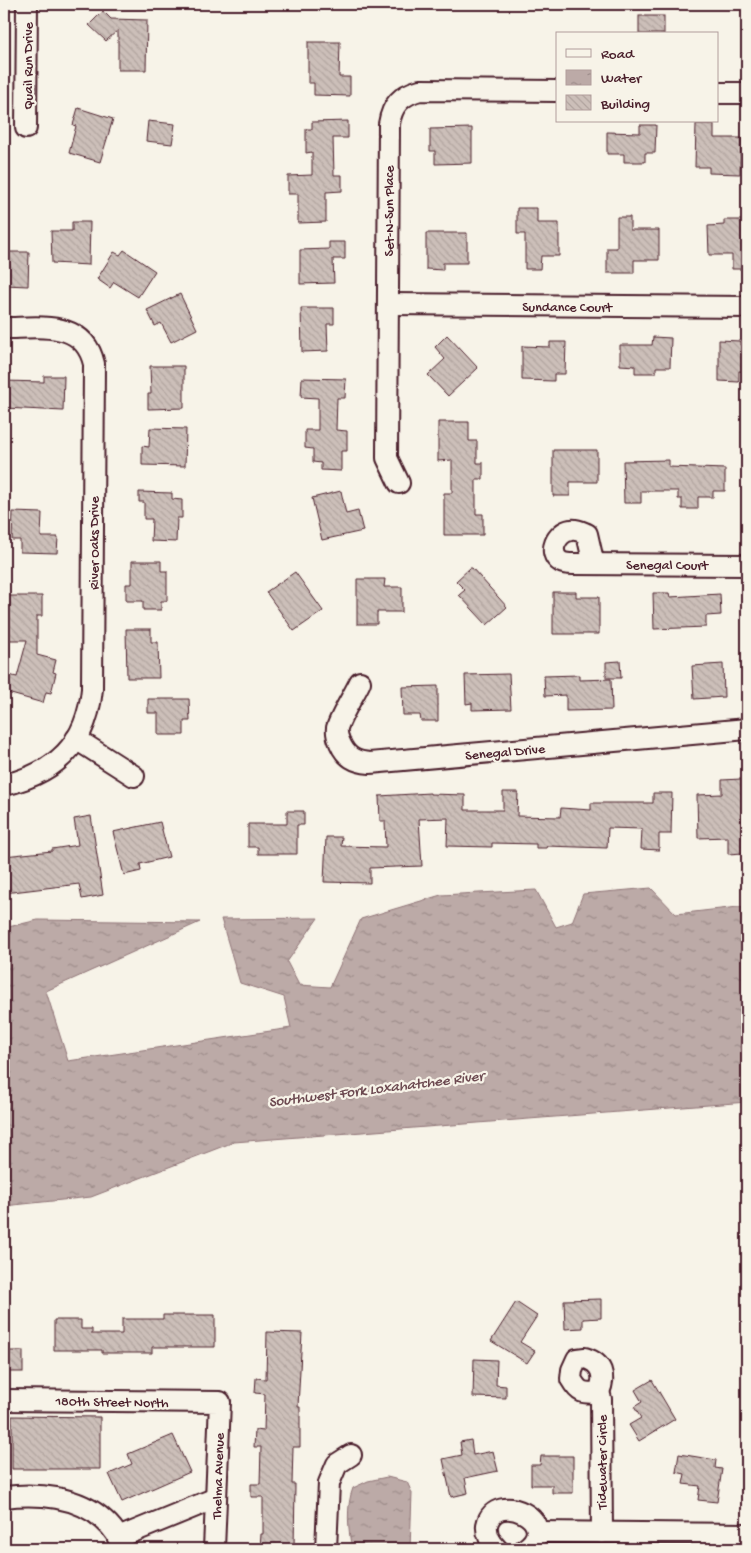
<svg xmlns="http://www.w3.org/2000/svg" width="751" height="1553" font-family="'Gochi Hand',sans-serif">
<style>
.water{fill:url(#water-ripples);stroke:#8e7275}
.building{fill:url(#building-back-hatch);stroke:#4a1f2b}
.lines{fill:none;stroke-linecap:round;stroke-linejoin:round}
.minor-casing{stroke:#4a1f2b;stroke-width:24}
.minor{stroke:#f7f3e8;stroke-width:20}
.labels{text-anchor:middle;stroke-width:4.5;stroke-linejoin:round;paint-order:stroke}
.street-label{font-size:14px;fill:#4a1f2b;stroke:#f7f3e8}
.water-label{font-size:15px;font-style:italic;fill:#6c4950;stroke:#f7f3e8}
</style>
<defs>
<pattern id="water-ripples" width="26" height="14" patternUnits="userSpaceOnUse" patternTransform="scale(1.25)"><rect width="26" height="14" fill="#bcaaa7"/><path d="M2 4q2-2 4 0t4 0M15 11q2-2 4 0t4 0" fill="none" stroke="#9b8a88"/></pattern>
<pattern id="building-back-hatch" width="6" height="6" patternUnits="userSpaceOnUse" patternTransform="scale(1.25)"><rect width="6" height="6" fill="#ccbfb9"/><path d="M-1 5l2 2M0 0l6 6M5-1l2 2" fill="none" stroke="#b1a49f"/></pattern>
</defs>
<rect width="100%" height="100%" fill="#f7f3e8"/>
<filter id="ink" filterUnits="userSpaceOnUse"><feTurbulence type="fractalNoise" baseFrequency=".02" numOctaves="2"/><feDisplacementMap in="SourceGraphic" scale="10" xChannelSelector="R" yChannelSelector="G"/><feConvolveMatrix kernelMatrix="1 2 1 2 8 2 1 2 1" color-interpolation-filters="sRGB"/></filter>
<g filter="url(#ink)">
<!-- water -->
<g class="water">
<path d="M651,888l25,26 71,-8v196l-513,40 -143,55 -87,9v-278l34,-8 162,2 -154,69 22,70 223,-33 -7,-31 -44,-14 -19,-64 97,-1 -31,44 12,23 31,2 31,-68 80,-24 95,-5 20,37 16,-5 11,-28z"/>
<path d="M387,1477l20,5 5,11 -2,56h-58c-4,-19 -6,-43 1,-61l15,-7z"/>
</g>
<!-- building -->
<g class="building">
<path d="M103,11l8,8 36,1 -1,50h-28v-40l-12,11 -17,-16z"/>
<rect x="639" y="16" width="25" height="18"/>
<path d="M308,42h32l-1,35h11v19l-36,-1v-12h-6z"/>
<path d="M78,108l35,11 -13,43 -31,-9 7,-27 -3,-1z"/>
<path d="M148,121l27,3 -3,20 -26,-3z"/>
<path d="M348,121v17h-15l1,37h8v16l-16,1v30l-28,1v-29h-10v-18l24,-1v-23l-6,1v-24h6v-7z"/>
<path d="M696,124h18v14h27l-1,36 -31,-1v-6h-14z"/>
<path d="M640,125h16l-1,28h-10v9h-21v-8h-17v-22l33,1z"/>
<path d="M472,128v35l-37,1v-13h-5v-22z"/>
<path d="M517,208h20v15h22v33h-18l-1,13h-15v-35h-8z"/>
<path d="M617,217h13v13h29v30h-25v13h-27v-25h10z"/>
<path d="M724,220h22l1,49h-15v-14h-23l-1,-29 16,-1z"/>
<path d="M72,222h18l-1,43 -37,-2 -1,-32h21z"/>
<path d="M426,233h41v30h-24v7l-17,-1z"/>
<path d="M329,242h16v17h-12l1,24 -34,1v-34l29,-1z"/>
<path d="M124,250l31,21 -17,26 -24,-15 -4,6 -13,-9 17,-27 6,3z"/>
<path d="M4,252h25l-1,34 -24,-1z"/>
<path d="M180,294l17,35 -26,13 -10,-19 -6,3 -8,-16z"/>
<path d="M301,308h33v16h-7l1,27 -26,1z"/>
<path d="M447,335l31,33 -30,28 -20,-21 17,-16 -10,-12z"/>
<path d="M653,337l18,1 -1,29h-14v6h-21v-7l-15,-1v-20h32z"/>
<path d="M719,340l21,1v4h7v27l-8,-1v11l-20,-1z"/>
<path d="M550,342h16l-1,32h-11v7l-32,-1v-34l28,1z"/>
<path d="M150,366h34v42l-36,1v-15h3z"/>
<path d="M44,376h20l-1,35 -59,-3v-27l40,1z"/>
<path d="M302,378l44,1 -1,19h-8l-1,32 11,1v20h-6v20l-20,-1v-7l-8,-1v-13l-8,-1v-18h13v-32l-17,-1z"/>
<path d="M438,422h31v19h8v22h6v16h-7v35h7v21h-39v-42h8v-33l-14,1z"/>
<path d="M150,428l36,1 -1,37 -43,-1v-19l7,1z"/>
<path d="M553,450h44v32h-27v14h-17z"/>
<path d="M669,460v7l56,2v22h-12v6h-15v12h-16v-10h-4v-8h-37v12h-17l-1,-42z"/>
<path d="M341,491l5,23 12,-3 5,20 -41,9 -10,-42z"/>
<path d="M139,492l33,1v6l10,1v18h-5l-1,24 -25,-1 1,-22h-8v-17h-5z"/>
<path d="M13,512l29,1 -1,24h17l-1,16 -37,-1v-12h-8z"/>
<path d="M132,561h29v10h6v30h-6v9h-18v-9h-17v-17h6z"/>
<path d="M470,568h2l35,39 -20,18 -28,-30 6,-5 -9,-9z"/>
<path d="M295,572l28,39 -29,20 -28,-39z"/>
<path d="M357,579h28l-1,8h18v25h-25v12h-20z"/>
<path d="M553,592h23v5h23v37h-46z"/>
<path d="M653,593h16l1,4 50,-3 1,21 -15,1v11l-52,2z"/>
<path d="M4,596h38v20h-5v39l19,5 -3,12 3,1 -5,20 -5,-1 -3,11 -39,-11v-18l13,3 10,-37h-20v-25h-3z"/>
<path d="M126,629h25v13h7l1,36h-32z"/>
<path d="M620,661l1,17h-15v-16z"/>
<path d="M723,664l1,33 -30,2 -2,-33z"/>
<path d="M509,674l2,35 -39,1v-7l-6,1 -1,-29z"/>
<path d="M579,675v5l32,-1 1,31 -46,1v-16l-21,1 -1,-20z"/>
<path d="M438,686v35h-17l-1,-6h-17l-1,-28z"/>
<path d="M148,699h41l1,22h-6v14h-26v-22h-10z"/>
<path d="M741,779l2,74 -15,1v-17l-30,1 -1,-43 25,-1v-14z"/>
<path d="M503,792h15l-1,24 43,1 1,-9 30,2v-7h62v-10h19l-1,41h-12v16l-18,-1 1,-20 -34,-1 -1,20 -60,-2 -1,2h-10v-4l-44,-1v4l-45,-1 1,-28 -29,1 3,47 -52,2v15l-46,-1 2,-45h16l-1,9 45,1 -1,-26h-5l-1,-25 51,-3v1l35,1v15h38z"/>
<path d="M287,811h17v14h-7v29h-39v-7h-10v-23h39z"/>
<path d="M91,816l12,79 -21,4 -3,-15 -75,9v-37l48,-5v-2l26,-4 -4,-26z"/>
<path d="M160,822l9,35 -29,7 1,7 -17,4 -11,-43z"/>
<path d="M601,1299v19l-18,1v9l-18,1 -1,-29z"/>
<path d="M516,1302l21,14 -17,26 15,9 -8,12 -36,-22z"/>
<path d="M163,1315h52v32h-63v6h-50v-3h-48v-30h27v9h11v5h30v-15h41z"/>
<path d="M267,1332l35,1 -4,74h2v40h-7l-1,37h3l-1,64h-8v1h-26l1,-15h2v-37h-12v-13h9l1,-37h-7l1,-17 9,1 1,-37 -10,-1 1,-15 10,1z"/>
<rect x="6" y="1351" width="17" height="21"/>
<path d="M474,1359l23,1 -1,25 10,1v12l-33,-1z"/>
<path d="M652,1380l23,39 -36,22 -10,-16 12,-7 -7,-11 8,-5 -7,-12z"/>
<path d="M12,1416l88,1v52h-88z"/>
<path d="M173,1435l17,37 -68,30 -13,-28 23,-10 -4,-10z"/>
<path d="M471,1440l2,15 20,-4 5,20 -33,7 3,15 -17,4 -8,-38 19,-4 -2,-13z"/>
<path d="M679,1454l37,6 -1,8 7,1 -5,33 -19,-2 2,-14 -17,-2 2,-10 -9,-2z"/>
<path d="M541,1456h32v37h-21v-8h-21v-20h9z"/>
</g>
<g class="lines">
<!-- minor casing -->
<g class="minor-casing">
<g id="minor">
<path d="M717,93h30"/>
<path d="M26,128l1,-124"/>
<path d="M388,304l359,3"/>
<path d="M4,328c35,0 80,-9 90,36l-2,325c-5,55 -36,84 -88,96"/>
<path d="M399,483l-12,-25 2,-334c3,-19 12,-29 31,-34l137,1"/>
<path d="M587,564l5,-8 -5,-22c-5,-2 -10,-5 -16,-4 -14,2 -25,23 -10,32 4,2 8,2 12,2l174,1"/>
<path d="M360,682c-5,11 -20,35 -23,46 -1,6 1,10 3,15 6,14 15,19 30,20l377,-34"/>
<path d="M76,739l58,37"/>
<path d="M585,1358c17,5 21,18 14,34 -16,2 -20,1 -28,-13l1,-9 5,-11z"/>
<path d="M599,1392l2,7 1,134"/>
<path d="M4,1400l216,2 -6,147"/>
<path d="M4,1497c34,-4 74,-1 100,23 9,8 16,17 18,29"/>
<path d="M537,1532l210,2"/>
<path d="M118,1538l98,-40"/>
<path d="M326,1549l3,-66 8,-19 14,-9"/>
<path d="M497,1549c-6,-6 -11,-15 -10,-24 8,-37 77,-3 38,24"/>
</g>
</g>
<!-- minor -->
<use href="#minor" class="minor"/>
</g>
</g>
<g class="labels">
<!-- street labels -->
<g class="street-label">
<text transform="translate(27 66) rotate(-90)" y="5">Quail Run Drive</text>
<text transform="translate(388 211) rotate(-90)" y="5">Set-N-Sun Place</text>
<text x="567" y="311">Sundance Court</text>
<text transform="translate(93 543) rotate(-90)" y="5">River Oaks Drive</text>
<text x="667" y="569">Senegal Court</text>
<text transform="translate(505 751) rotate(-5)" y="5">Senegal Drive</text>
<text transform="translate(112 1401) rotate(1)" y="5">180th Street North</text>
<text transform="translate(601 1462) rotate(-90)" y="5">Tidewater Circle</text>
<text transform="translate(217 1476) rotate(-88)" y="5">Thelma Avenue</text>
</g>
<!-- water labels -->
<g class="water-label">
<text transform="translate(376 1088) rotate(-7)" y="5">Southwest Fork Loxahatchee River</text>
</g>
</g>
<!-- margin -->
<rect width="751" height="1553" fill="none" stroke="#f7f3e8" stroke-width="20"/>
<rect x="10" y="10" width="731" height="1533" fill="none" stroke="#4a1f2b" stroke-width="2" filter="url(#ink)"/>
<!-- legend -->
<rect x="556" y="32" width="162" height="90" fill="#f7f3e8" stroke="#b29e9c"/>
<rect x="566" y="49" width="25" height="8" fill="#f7f3e8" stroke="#b29e9c"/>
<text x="601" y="58" font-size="15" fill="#4a1f2b">Road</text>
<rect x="566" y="70" width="25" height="15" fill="url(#water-ripples)" stroke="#b29e9c"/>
<text x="601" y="82" font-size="15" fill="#4a1f2b">Water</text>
<rect x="566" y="95" width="25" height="15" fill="url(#building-back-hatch)" stroke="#b29e9c"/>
<text x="601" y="108" font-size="15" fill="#4a1f2b">Building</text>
</svg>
